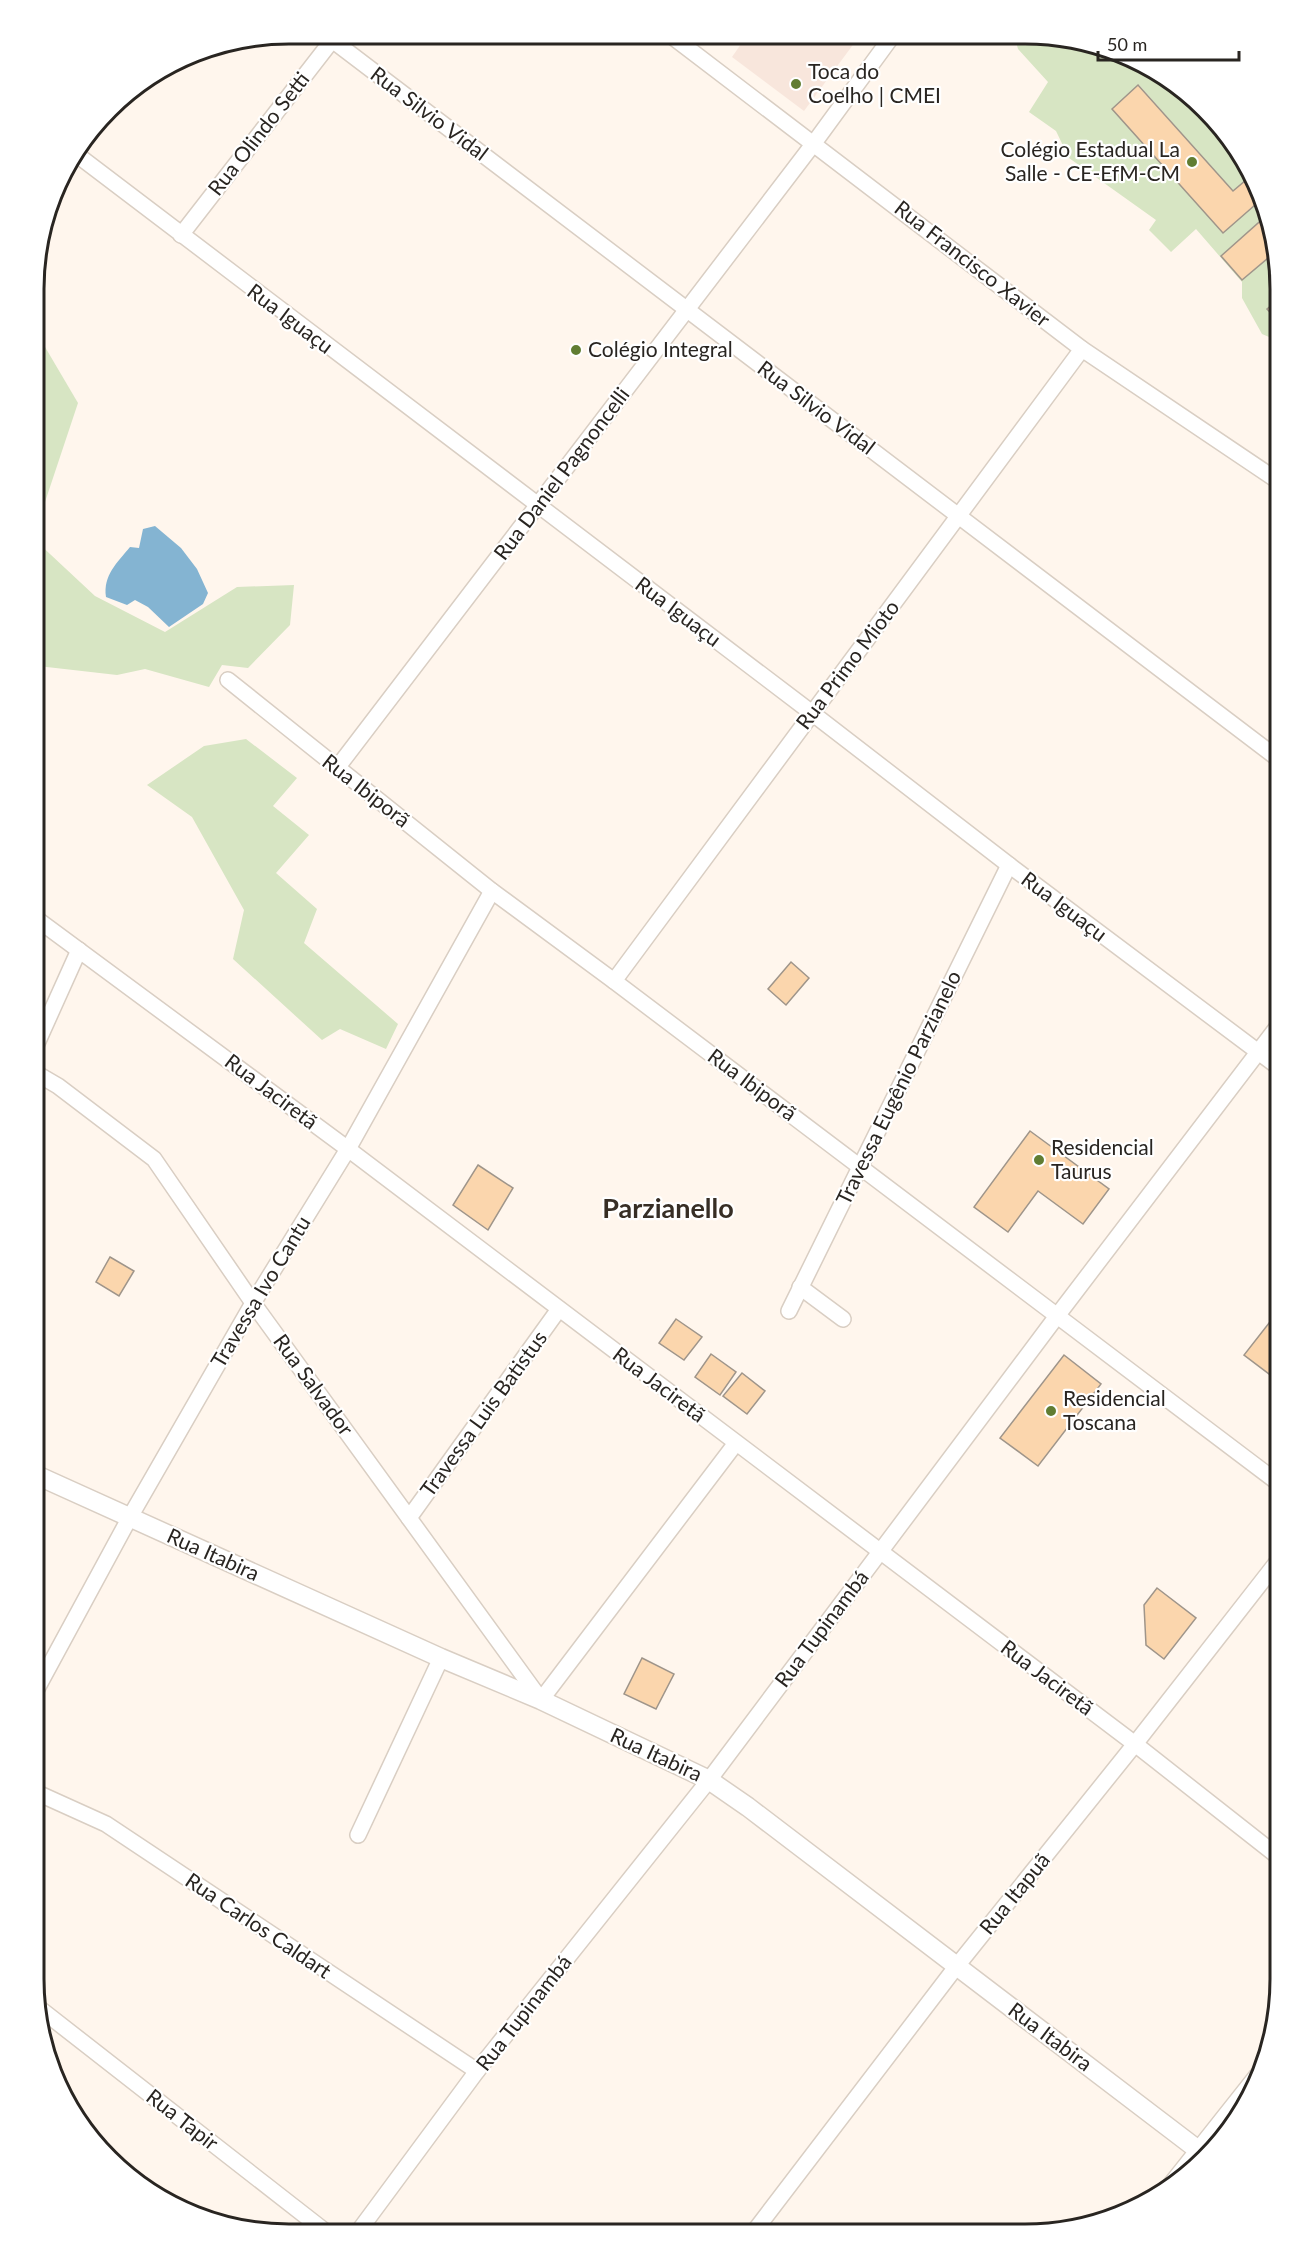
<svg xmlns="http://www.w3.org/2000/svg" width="1314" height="2267" font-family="Lato,sans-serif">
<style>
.education{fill:#f8e6dc}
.green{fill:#d7e5c3}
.water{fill:#84b4d2}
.building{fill:#fbd6ad;stroke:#9f958a;stroke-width:1.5}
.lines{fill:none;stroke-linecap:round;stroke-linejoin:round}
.minor-casing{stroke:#d9cec3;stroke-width:18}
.tertiary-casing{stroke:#d9cec3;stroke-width:21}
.minor{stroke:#fff;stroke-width:15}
.tertiary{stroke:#fff;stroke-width:18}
.poi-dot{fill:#617d32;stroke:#fff;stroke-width:2}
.labels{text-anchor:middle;stroke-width:4.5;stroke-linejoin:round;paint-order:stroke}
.poi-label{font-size:21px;fill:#292521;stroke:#fff;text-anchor:start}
.street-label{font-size:21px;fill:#292521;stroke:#fff}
.district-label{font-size:27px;font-weight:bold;fill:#372e25;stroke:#fff}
.rim{fill:none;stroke:#292521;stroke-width:3}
</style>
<rect width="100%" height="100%" fill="#fff6ed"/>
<!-- education -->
<path class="education" d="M748,34l106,1 4,3 -54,73 -72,-54z"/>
<!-- green -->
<g class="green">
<path d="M1014,35h45l64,18 50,28 72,81 7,13 -19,16 -94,-106 -27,24 111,124 35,-31 8,9v5l-45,40 21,24 32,-27 7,44 -13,12 13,15v18l-19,-8 -20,-36v-16l-46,-53 -25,23 -22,-22 7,-10 -87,-62 -13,-27 -27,-19 19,-30 -30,-33z"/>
<path d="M35,330l43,73 -43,129z"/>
<path d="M35,540l60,56 70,36 72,-45 57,-2 -4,40 -42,43 -26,-3 -13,22 -64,-18 -28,6 -79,-9 -3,-19z"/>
<path d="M246,739l51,39 -24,28 36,29 -33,38 41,36 -13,34 94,81 -12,25 -46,-20 -18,11 -89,-81 11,-49 -52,-93 -45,-32 57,-39z"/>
</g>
<!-- water -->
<path class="water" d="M155,526l26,22 16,21 11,24 -5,11 -34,23 -21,-20 -13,-7 -8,5 -21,-8c-3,-22 11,-34 24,-50l9,1 4,-19z"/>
<!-- building -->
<g class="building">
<path d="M1173,81l8,5 47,47 17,29z"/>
<path d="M1138,85l95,106 19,-16 10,16 1,7 -40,35 -111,-124z"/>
<path d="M1266,216l8,37 -32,27 -21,-24z"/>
<path d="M1281,297v27l-14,-15z"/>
<path d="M791,962l18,16 -23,27 -18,-16z"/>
<path d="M1030,1131l79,58 -26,35 -45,-33 -30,41 -34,-25z"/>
<path d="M478,1165l35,23 -25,42 -35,-25z"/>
<path d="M110,1257l24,14 -15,25 -23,-14z"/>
<path d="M1280,1309h1v74l-37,-28z"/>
<path d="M676,1319l26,18 -18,23 -25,-17z"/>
<path d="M711,1354l25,18 -16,23 -25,-18z"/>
<path d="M1064,1355l37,29 -63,82 -38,-28z"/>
<path d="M742,1373l23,18 -18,23 -24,-18z"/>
<path d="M1157,1588l39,30 -32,41 -18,-14 -2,-40z"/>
<path d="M642,1658l32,16 -18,35 -32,-15z"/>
</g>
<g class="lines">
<!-- minor casing -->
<g class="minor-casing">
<g id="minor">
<path d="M323,33l958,728"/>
<path d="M669,34l413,315 199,134"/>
<path d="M76,154l736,559 197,152 272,204"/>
<path d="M181,235l156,-201"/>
<path d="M228,680l264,211 122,90 667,504"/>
<path d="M337,768l477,-625 79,-108"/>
<path d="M34,917l314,232 787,595 145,114"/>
<path d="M614,981l468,-632"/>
<path d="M34,1050l45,-100"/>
<path d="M34,1072l24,14 96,73 99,144 288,397 195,-257"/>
<path d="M800,1287l43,32"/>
<path d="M789,1311l220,-446"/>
<path d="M409,1518l150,-209"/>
<path d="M33,1696l97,-179 123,-214 95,-154 144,-258"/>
<path d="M33,1791l73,33 371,247"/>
<path d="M358,1835l83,-177"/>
<path d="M39,2008l287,224"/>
<path d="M1167,2189l99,-125"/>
<path d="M358,2232l119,-161 232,-291 348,-464 224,-294"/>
<path d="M753,2233l203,-266 179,-223 146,-187"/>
</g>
</g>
<!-- tertiary casing -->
<g class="tertiary-casing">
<path id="tertiary" d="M34,1474l407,184 100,42 168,80 39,27 458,349"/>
</g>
<!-- minor -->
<use href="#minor" class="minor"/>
<!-- tertiary -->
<use href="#tertiary" class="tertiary"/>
</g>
<!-- markers -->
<g class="poi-dot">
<circle cx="796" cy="84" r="6"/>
<circle cx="1192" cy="162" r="6"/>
<circle cx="576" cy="350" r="6"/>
<circle cx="1039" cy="1160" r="6"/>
<circle cx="1051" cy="1411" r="6"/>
</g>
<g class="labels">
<!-- poi labels -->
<g class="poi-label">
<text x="808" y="79">Toca do<tspan x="808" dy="24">Coelho | CMEI</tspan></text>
<text x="1180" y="157" text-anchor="end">Colégio Estadual La<tspan x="1180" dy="24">Salle - CE-EfM-CM</tspan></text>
<text x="588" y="357">Colégio Integral</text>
<text x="1051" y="1155">Residencial<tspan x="1051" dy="24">Taurus</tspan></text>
<text x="1063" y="1406">Residencial<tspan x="1063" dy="24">Toscana</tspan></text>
</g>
<!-- street labels -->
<g class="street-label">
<text transform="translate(429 114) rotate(37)" y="7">Rua Silvio Vidal</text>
<text transform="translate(259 134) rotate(-52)" y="7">Rua Olindo Setti</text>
<text transform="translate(972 264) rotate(38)" y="7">Rua Francisco Xavier</text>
<text transform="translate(290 319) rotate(37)" y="7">Rua Iguaçu</text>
<text transform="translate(816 408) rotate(37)" y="7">Rua Silvio Vidal</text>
<text transform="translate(562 474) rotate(-53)" y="7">Rua Daniel Pagnoncelli</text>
<text transform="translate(678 612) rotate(37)" y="7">Rua Iguaçu</text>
<text transform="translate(848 665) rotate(-53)" y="7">Rua Primo Mioto</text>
<text transform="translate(366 791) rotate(38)" y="7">Rua Ibiporã</text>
<text transform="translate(1064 907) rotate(37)" y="7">Rua Iguaçu</text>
<text transform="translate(752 1085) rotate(37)" y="7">Rua Ibiporã</text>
<text transform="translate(899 1088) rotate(-64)" y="7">Travessa Eugênio Parzianelo</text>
<text transform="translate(271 1092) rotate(37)" y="7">Rua Jaciretã</text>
<text transform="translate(261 1292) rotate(-59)" y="7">Travessa Ivo Cantu</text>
<text transform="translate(313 1385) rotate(54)" y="7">Rua Salvador</text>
<text transform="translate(659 1385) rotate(37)" y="7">Rua Jaciretã</text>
<text transform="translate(484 1414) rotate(-54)" y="7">Travessa Luis Batistus</text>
<text transform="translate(213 1555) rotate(24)" y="7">Rua Itabira</text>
<text transform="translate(822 1629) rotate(-53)" y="7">Rua Tupinambá</text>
<text transform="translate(1047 1678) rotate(37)" y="7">Rua Jaciretã</text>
<text transform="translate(656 1755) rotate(25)" y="7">Rua Itabira</text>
<text transform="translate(1015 1894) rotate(-51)" y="7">Rua Itapuã</text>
<text transform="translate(258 1926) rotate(34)" y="7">Rua Carlos Caldart</text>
<text transform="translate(524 2013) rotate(-52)" y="7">Rua Tupinambá</text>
<text transform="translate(1050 2037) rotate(37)" y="7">Rua Itabira</text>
<text transform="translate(182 2120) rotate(38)" y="7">Rua Tapir</text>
</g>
<!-- district labels -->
<g class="district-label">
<text x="668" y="1218">Parzianello</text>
</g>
</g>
<!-- crop -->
<path d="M0 0H1314V2267H0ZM289 44H1025A245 245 0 0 1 1270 289V1979A245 245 0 0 1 1025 2224H289A245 245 0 0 1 44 1979V289A245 245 0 0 1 289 44Z" fill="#fff" fill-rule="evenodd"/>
<path class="rim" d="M289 44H1025A245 245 0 0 1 1270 289V1979A245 245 0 0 1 1025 2224H289A245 245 0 0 1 44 1979V289A245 245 0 0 1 289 44Z"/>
<!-- scale -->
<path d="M1098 51v9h141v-9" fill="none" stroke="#292521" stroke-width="3"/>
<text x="1107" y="51" font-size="18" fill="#292521" stroke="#ffffff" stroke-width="4.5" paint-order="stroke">50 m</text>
</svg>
